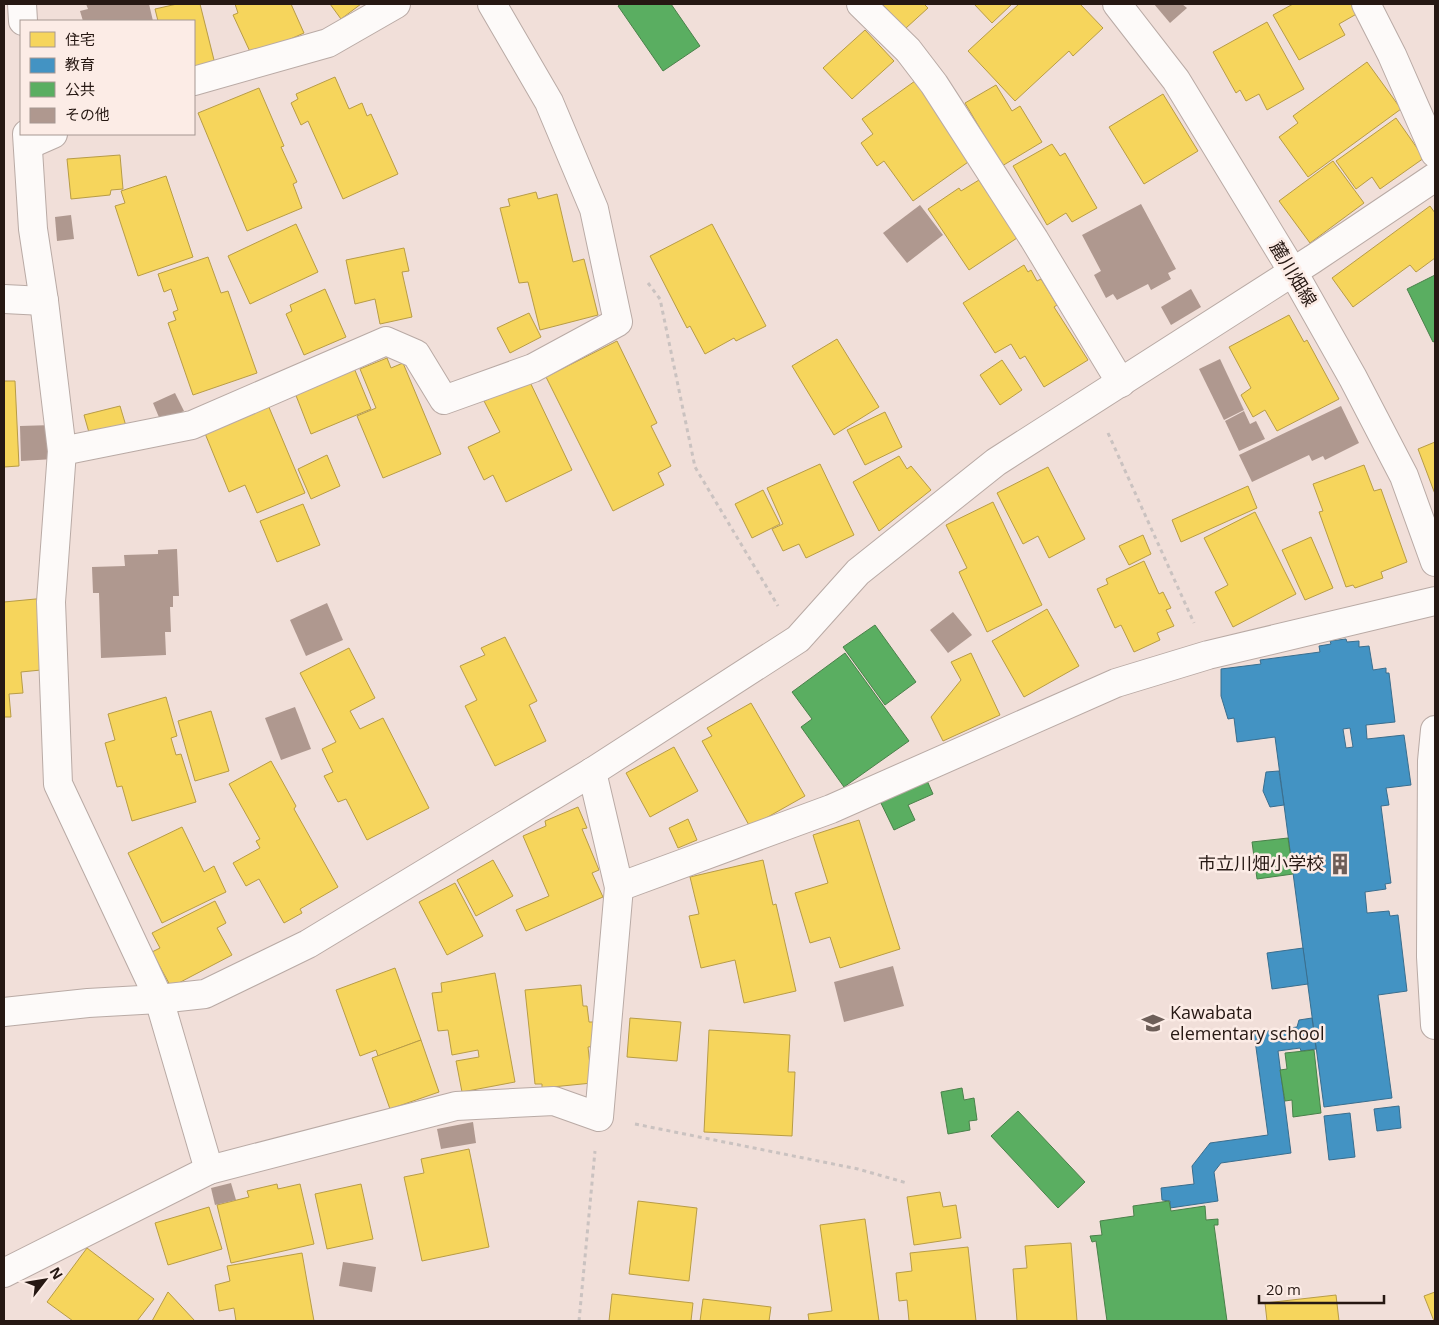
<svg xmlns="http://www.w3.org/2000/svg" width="1439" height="1325" font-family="'Open Sans','Noto Sans JP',sans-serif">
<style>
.homes{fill:#f6d55c;stroke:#b89c46}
.schools{fill:#4393c3;stroke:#3a6e8e;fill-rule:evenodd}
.public{fill:#5aae61;stroke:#4a814a}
.building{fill:#af988f}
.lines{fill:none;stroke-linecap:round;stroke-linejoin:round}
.street-casing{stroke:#b9aaa5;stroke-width:30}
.path{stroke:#cac2c0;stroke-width:3;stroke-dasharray:4 4;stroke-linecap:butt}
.street{stroke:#fdfaf9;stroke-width:28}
.labels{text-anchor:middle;stroke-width:5;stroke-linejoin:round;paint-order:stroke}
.street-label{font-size:18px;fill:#261813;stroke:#fcece6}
.poi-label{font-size:18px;fill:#261813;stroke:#fcece6;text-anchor:end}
</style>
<rect width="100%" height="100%" fill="#f1dfd9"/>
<!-- homes -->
<g class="homes">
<path d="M177,4h23l16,64 -22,6v-53h-36l-3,-12z"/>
<path d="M235,4h56l13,29 -52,23 -19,-41 5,-2z"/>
<path d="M330,4h31l-20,15z"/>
<path d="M882,4h42l4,4 -22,20z"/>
<path d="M974,4h38l-20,19z"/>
<path d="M1019,4h61l23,24 -30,28 -4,-5 -54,50 -47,-50z"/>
<path d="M1293,4h62l5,8 -21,12 6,11 -46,25 -26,-45z"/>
<path d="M1267,22l37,67 -37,21 -8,-16 -13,7 -6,-11 -4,3 -23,-41z"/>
<path d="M865,30l29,31 -42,38 -29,-31z"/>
<path d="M1367,62l34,47 -93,68 -29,-40 19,-14 -5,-7z"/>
<path d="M335,77l14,32 13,-6 5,13 4,-2 27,60 -55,25 -35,-78 -7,4 -10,-22 7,-4 -2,-5z"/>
<path d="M915,81l56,79 -58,41 -29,-40 -7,5 -16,-23 12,-9 -11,-15z"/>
<path d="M996,85l16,26 8,-5 22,36 -40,24 -37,-63z"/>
<path d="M259,88l25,58 -3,1 16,35 -4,2 9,24 -55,23 -49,-118z"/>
<path d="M1163,94l35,57 -54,33 -35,-57z"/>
<path d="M1396,118l28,40 -44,31 -8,-12 -16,12 -20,-28z"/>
<path d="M1052,144l8,12 5,-3 32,55 -25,14 -6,-9 -19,12 -34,-59z"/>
<path d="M120,155l3,34 -12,1 -1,5 -39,4 -4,-40z"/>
<path d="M1333,161l31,42 -54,40 -31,-42z"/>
<path d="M166,176l27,81 -55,19 -23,-70 10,-3 -4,-12z"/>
<path d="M979,180l38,58 -48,32 -41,-61 31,-21 2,3z"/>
<path d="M536,192l2,7 19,-5 16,68 11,-3 14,56 -58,15 -12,-48 -9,1 -19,-75 10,-2 -2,-7z"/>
<path d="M1430,206l5,7v45l-19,14 -6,-7 -57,42 -21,-29z"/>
<path d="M296,224l22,48 -68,32 -22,-48z"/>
<path d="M712,224l54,102 -30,15 -2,-3 -29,16 -15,-28 -3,2 -37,-72z"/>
<path d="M404,248l5,23 -7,1 10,45 -32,7 -5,-25 -20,5 -9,-44z"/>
<path d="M208,257l13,36 7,-2 29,82 -64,22 -25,-72 8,-3 -3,-8 5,-2 -7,-21 -7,3 -6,-18z"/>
<path d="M1024,265l4,7 3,-2 6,11 4,-2 16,26 -3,2 34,53 -44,27 -19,-31 -5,3 -9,-15 -16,9 -32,-50z"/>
<path d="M325,289l21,48 -42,18 -18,-41 6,-3 -2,-6z"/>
<path d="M529,313l12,24 -31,16 -13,-25z"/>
<path d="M1289,315l15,27 3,-2 32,59 -62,32 -12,-21 -12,7 -12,-22 10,-7 -22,-41z"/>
<path d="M837,339l42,68 -45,28 -42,-69z"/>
<path d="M617,341l40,82 -6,3 20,40 -13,7 6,12 -51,26 -67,-134z"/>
<path d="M387,358l4,10 12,-5 38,91 -58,24 -26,-62 19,-8 -16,-39z"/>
<path d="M1002,360l20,30 -22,15 -20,-30z"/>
<path d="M354,368l17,41 -60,25 -16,-41z"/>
<path d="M529,380l43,90 -66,32 -13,-27 -9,5 -16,-33 32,-15 -16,-31z"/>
<path d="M4,381h11l4,85 -15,1z"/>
<path d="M268,405l37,88 -48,20 -12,-28 -16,7 -25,-61z"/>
<path d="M120,406l6,20 -36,10 -6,-21z"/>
<path d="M885,412l17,35 -37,18 -18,-35z"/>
<path d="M1435,442v52l-17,-45z"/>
<path d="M327,455l13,31 -29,13 -13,-30z"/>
<path d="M899,456l8,13 4,-3 20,24 -52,41 -26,-49z"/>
<path d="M820,464l34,71 -48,23 -7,-14 -16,7 -11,-22 11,-5 -16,-36z"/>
<path d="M1364,465l10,26 7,-2 26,73 -26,10 2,6 -28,10 -2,-3 -7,2 -27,-75 4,-1 -10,-27z"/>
<path d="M1048,467l37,72 -36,19 -11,-22 -15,8 -26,-51z"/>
<path d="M1248,486l9,22 -76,34 -9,-22z"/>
<path d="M763,490l17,34 -28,14 -17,-34z"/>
<path d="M993,502l49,103 -55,27 -28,-60 8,-4 -21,-43z"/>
<path d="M303,504l17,41 -43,17 -17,-41z"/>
<path d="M1255,512l41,82 -63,33 -18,-35 13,-7 -24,-47z"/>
<path d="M1143,535l8,19 -22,11 -10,-19z"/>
<path d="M1311,537l22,51 -28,12 -23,-50z"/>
<path d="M1144,561l15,33 4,-2 8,16 -5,2 8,16 -17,7 3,7 -26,12 -13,-27 -6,3 -18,-39 11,-5 -2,-5z"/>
<path d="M46,598l3,27 -11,1 3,44 -20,2 2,21 -14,1 2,23h-7v-115z"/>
<path d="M1047,609l32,57 -55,31 -32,-56z"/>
<path d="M505,637l32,64 -8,4 17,36 -51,25 -30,-60 12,-6 -17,-34 25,-11 -4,-7z"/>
<path d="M349,648l26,50 -25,13 10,18 23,-11 46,90 -62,32 -21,-41 -8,3 -14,-26 9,-4 -11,-23 14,-7 -36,-69z"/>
<path d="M971,653l29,62 -57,26 -12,-24 30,-37 -10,-18z"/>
<path d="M166,697l11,39 -6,2 5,17 5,-1 15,48 -64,19 -10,-35 -5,1 -12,-44 10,-3 -7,-26z"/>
<path d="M751,703l54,93 -55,31 -48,-86 10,-5 -5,-8z"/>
<path d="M211,711l18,60 -34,10 -17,-60z"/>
<path d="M674,747l24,44 -48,26 -24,-44z"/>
<path d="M271,761l25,45 -2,3 44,78 -38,22 2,4 -18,10 -25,-44 -13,7 -13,-23 27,-15 -4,-7 4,-2 -31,-55z"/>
<path d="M578,807l9,21 -5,1 17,41 -7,3 11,24 -77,34 -10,-21 33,-14 -26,-60 23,-10 -1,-5z"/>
<path d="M688,819l9,21 -19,8 -9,-20z"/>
<path d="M859,820l41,129 -60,19 -10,-31 -20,6 -15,-50 33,-10 -15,-48z"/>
<path d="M182,827l22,45 10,-6 12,26 -64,31 -34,-70z"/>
<path d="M493,860l20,36 -37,20 -19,-36z"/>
<path d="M763,860l10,45 3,-1 20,87 -52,12 -9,-43 -34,8 -12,-52 10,-2 -9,-37z"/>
<path d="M455,883l28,53 -36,19 -28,-53z"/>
<path d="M215,901l11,22 -9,5 15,27 -61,32 -19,-35 8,-4 -8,-15z"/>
<path d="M395,968l26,72 -43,16 -2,-6 -16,6 -24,-66z"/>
<path d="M495,973l20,109 -53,10 -6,-31 23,-4 -1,-7 -26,5 -4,-25 -10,1 -6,-38 10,-1 -1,-9z"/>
<path d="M581,985l2,21h4l2,16h5l3,24 -9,1 4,36 -50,5v-4h-7l-10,-94z"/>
<path d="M630,1018l51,4 -4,39 -50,-4z"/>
<path d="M709,1030l81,5 -2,37h7l-3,64 -88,-4z"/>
<path d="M421,1040l18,52 -49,17 -18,-51z"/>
<path d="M469,1149l20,98 -67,14 -18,-84 20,-4 -3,-14z"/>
<path d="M277,1184l1,5 22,-5 14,60 -83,19 -14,-58 32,-8 -2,-6z"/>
<path d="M361,1184l12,55 -46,10 -12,-55z"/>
<path d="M940,1192l3,15 13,-2 5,33 -47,7 -7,-48z"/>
<path d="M638,1201l59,7 -8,73 -60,-7z"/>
<path d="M209,1207l13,42 -54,16 -13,-42z"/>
<path d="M865,1219l14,102h-70l-1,-7 24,-3 -12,-86z"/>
<path d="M1071,1243l6,78h-60l-4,-52 14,-1 -2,-22z"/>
<path d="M968,1247l8,74h-67l-2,-21 -8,1 -3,-28 16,-2 -2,-18z"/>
<path d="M87,1248l67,51 -17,22h-64l-26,-19z"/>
<path d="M302,1253l12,68h-78l-2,-13 -15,3 -4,-26 15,-4 -3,-15z"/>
<path d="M168,1292l27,29h-43z"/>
<path d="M1435,1292v29h-1l-10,-25z"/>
<path d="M612,1294l81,9 -2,18h-82z"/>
<path d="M1336,1295l3,26h-72l-2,-18z"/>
<path d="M703,1299l68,8 -2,14h-69z"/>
</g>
<!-- schools -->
<g class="schools">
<path d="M1346,639l1,3 12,-1v6l10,-1 4,24 13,-2v5h3l6,49 -29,3 1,14 37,-4 7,50 -25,3 3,17 -8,1 10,77 -6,1 1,5 -21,3 2,21 22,-2 1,5 8,-1 9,76 -29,4 14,103 -68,9 -49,-370 -38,5 -3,-24 -6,1 -7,-23v-27l40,-5 -1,-4 60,-8 -1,-6 12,-2 -1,-3zM1350,728l3,19 -7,1 -3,-19z"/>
<path d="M1279,771l5,34 -14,2 -7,-16 3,-19z"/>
<path d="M1303,948l5,36 -36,5 -5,-36z"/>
<path d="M1312,1018l4,31 -15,2 -1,-3 -22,3 13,102 -70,10 -7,9 4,29 -48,7v-7l-8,-1 -1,-12 33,-4 -2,-18 18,-23 58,-8 -14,-102 43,-6 2,-7z"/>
<path d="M1399,1106l2,22 -24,3 -3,-22z"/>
<path d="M1350,1113l5,44 -26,3 -5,-44z"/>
</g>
<!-- public -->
<g class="public">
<path d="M621,4h50l29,42 -37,25 -45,-65z"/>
<path d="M1435,275v66l-2,1 -26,-53z"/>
<path d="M875,625l41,57 -31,23 -42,-58z"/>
<path d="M845,653l64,88 -65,46 -43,-60 11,-8 -20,-27z"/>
<path d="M925,776l8,18 -25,11 7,15 -21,10 -16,-33z"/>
<path d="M1288,838l5,36 -36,5 -5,-37z"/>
<path d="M1314,1050l7,63 -28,4 -1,-17 -7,1 -5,-31 7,-1 -2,-16z"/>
<path d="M962,1088l2,12 10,-2 3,22 -8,1 1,9 -22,4 -7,-42z"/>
<path d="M1018,1111l67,71 -27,26 -67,-72z"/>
<path d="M1169,1201l2,10 34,-5 1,14 12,-1v6h-4l13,96h-120l-11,-80 -4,1 -2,-6 12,-1 -2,-14 34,-5 -1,-10z"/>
</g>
<!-- building -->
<g class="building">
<path d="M86,4h63l4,17h-70l-3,-10 8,-2z"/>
<path d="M1154,4h28l5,4 -17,15z"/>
<path d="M1141,204l35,65 -8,4 3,6 -20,11 -3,-6 -31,16 -4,-6 -7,4 -12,-23 7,-4 -19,-36z"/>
<path d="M920,205l23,30 -36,28 -24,-30z"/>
<path d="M71,215l3,24 -17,2 -2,-24z"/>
<path d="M1191,289l10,18 -30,18 -10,-18z"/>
<path d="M1220,359l24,51 -20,10 -25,-51z"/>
<path d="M175,393l9,18 -23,11 -8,-19z"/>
<path d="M1341,406l18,37 -34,17 -2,-4 -11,5 -3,-6 -57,27 -13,-27z"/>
<path d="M1244,411l6,13 6,-3 9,18 -26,12 -14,-30z"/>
<path d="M53,425l1,34 -33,2 -1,-35z"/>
<path d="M177,549l2,47h-6v11h-3l1,25h-6l1,23 -65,3 -2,-65h-6l-1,-26 33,-1 -1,-11 34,-1v-4z"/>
<path d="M327,603l16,37 -37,16 -16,-36z"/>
<path d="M953,612l19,23 -24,18 -18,-23z"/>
<path d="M295,707l16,42 -30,11 -16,-42z"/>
<path d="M893,966l11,40 -60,16 -10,-40z"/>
<path d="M473,1122l3,21 -35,6 -4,-20z"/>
<path d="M231,1183l5,17 -21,5 -4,-17z"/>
<path d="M343,1262l33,5 -4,25 -33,-6z"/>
</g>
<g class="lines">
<!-- street casing -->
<g class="street-casing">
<g id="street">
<path d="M22,4l1,17"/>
<path d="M861,4l47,46 26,34 100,155 87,144"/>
<path d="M1117,4l59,76 117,192 60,106 51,98 31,86"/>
<path d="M1366,4l26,51 43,98"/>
<path d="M194,81l134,-38 68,-39"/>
<path d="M27,134l6,95 11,72 18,150 -11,151 7,182 101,215 50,171"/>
<path d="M28,145l25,-11"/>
<path d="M4,299l40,2"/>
<path d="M62,451l130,-26 194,-84 30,13 28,46 89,-32 85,-46 -24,-113 -45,-107 -57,-98"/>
<path d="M1435,730l-3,31 -1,196 4,68"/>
<path d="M619,887l212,-78 285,-126 92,-28 227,-54"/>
<path d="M4,1012l84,-9 71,-4 46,-5 103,-50 284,-172 206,-133 60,-67 138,-110 317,-203 122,-82"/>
<path d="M4,1273l205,-103 247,-64 98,-5 45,16 20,-230 -27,-115"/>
</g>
</g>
<!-- path -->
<g class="path">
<path d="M648,283l12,16 35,168 83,139"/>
<path d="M1108,433l86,190"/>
<path d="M635,1124l223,45 49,14"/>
<path d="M579,1321l16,-170"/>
</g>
<!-- street -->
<use href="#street" class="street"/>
</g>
<!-- icons -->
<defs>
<g id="building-bare" transform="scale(1.725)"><path d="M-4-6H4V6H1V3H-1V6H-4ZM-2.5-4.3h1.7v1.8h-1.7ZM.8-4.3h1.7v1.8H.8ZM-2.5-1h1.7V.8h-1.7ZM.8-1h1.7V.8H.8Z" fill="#6d5e58" stroke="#fcece6" stroke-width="2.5" paint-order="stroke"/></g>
<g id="school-bare" transform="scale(1.725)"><path d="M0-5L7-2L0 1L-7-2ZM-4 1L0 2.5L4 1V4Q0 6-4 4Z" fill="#6d5e58" stroke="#fcece6" stroke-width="2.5" paint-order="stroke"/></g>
</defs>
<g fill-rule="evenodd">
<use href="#building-bare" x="1340" y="864"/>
<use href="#school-bare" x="1153" y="1023"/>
</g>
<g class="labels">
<!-- street labels -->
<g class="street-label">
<text transform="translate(1293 274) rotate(59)" y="6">麓川畑線</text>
</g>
<!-- poi labels -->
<g class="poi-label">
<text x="1324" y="870">市立川畑小学校</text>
<text x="1170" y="1019" text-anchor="start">Kawabata<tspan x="1170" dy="21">elementary school</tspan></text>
</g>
</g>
<!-- border -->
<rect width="1439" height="1325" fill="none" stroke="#261813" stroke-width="10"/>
<!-- legend -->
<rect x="20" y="20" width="175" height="115" fill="#fcece6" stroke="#a69792"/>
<rect x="30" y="32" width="25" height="15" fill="#f6d55c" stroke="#a69792"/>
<text x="65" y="45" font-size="15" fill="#261813">住宅</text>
<rect x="30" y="58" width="25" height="15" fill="#4393c3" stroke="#a69792"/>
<text x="65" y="70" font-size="15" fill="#261813">教育</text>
<rect x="30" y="82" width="25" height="15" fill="#5aae61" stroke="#a69792"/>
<text x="65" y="95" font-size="15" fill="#261813">公共</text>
<rect x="30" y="108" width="25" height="15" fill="#af988f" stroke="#a69792"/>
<text x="65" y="120" font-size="15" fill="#261813">その他</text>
<!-- north arrow -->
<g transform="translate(45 1280) rotate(59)" stroke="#fcece6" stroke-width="4" paint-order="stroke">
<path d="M0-4L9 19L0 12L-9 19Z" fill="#261813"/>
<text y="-8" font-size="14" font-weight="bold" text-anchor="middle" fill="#261813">N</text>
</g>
<!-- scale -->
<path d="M1259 1295v8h125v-8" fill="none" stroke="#261813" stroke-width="2.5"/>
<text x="1266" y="1295" font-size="15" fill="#261813" stroke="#fcece6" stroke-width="4" paint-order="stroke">20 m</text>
</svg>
